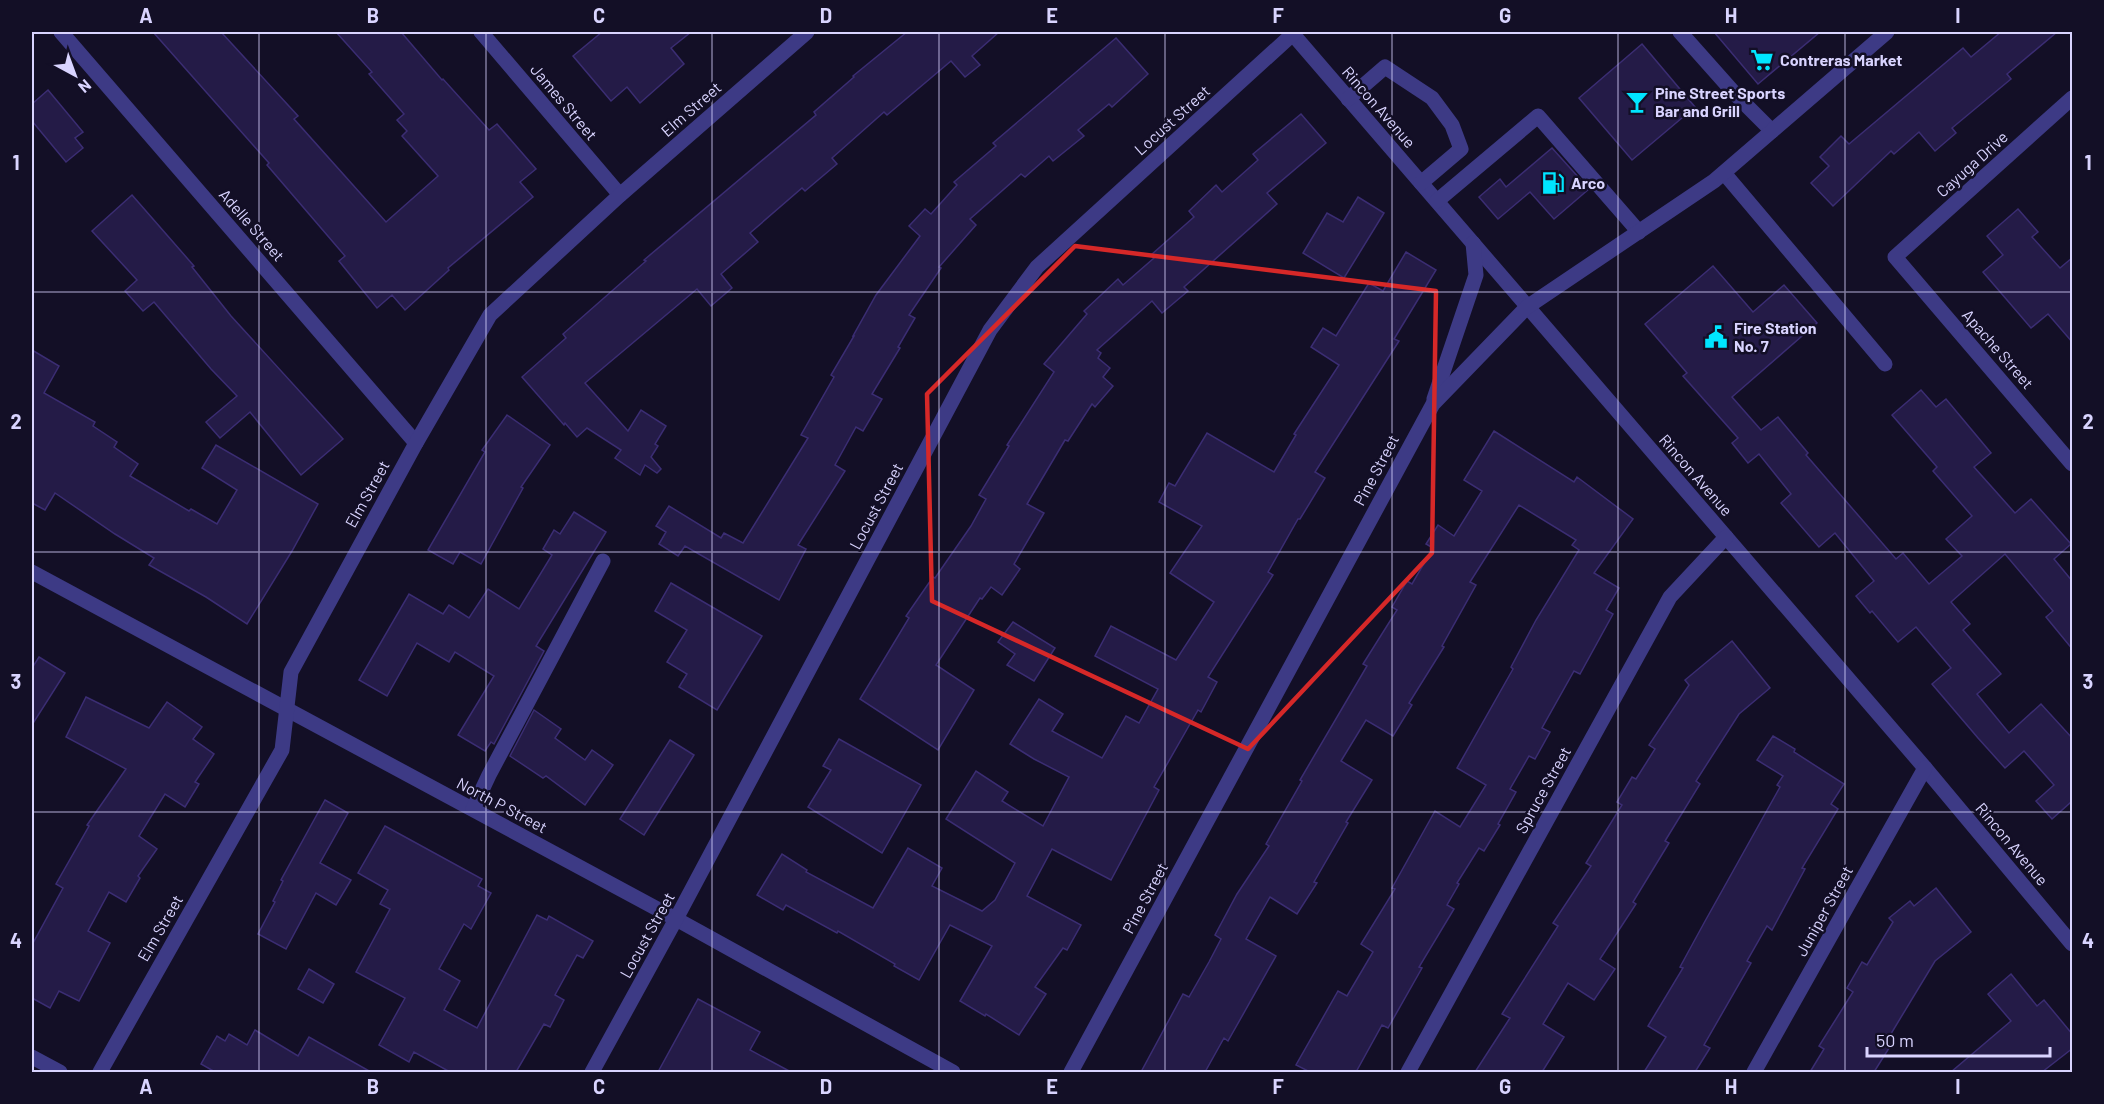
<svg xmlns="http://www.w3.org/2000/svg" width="2104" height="1104" font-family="Barlow,sans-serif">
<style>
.building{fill:#241b47;stroke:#3b2d73;stroke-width:1.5}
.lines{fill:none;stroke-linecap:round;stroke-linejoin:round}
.minor{stroke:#3d3a85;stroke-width:15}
.marked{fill:none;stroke:#d62828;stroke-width:4.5;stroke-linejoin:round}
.grid{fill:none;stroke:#d9d4ff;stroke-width:1.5;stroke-opacity:0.55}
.labels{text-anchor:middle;stroke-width:5;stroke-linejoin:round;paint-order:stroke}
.poi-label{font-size:16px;font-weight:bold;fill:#d9d4ff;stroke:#130f26;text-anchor:start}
.street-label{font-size:16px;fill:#d9d4ff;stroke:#130f26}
.neatline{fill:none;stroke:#d9d4ff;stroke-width:2}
.grid-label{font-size:20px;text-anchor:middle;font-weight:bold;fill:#d9d4ff}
</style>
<rect width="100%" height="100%" fill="#130f26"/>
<!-- building -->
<g class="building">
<path d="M153,32h68l77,84 -4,3 92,103 52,-46 -36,-40 5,-5 -10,-11 7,-6 -35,-40 3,-2 -36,-40h65l41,48 1,-1 46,51 8,-6 39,45 -16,13 13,15 -85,71 1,2 -44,40 -13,-15 -15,13 -38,-47 6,-5 -78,-91 2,-2z"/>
<path d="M602,32h89l-20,16 13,16 -44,39 -13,-16 -16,14 -38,-45z"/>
<path d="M907,32h92l-27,24 8,9 -15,12 -14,-16 -64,54 -3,-3 -52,46 5,6 -32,27 -3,-3 -52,45 8,9 -37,32 11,14 -21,18 -14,-17 -112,94 43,48 13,-21 25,16 -11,18 3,2 -7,11 10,12 -4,4 -12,-8 -5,10 -25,-17 6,-8 -34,-22 -10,9 -12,-14 -1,2 -42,-48 44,-39 -3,-4 83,-73 -2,-1 172,-145 -2,-3 40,-35 -1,-1z"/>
<path d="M1714,32h106l-62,52z"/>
<path d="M2001,32h56l-50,42 4,5 -59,49 4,5 -21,18 -16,-19 -25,22 -3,-3 -58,55 -22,-23 18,-17 -9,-9 21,-21 8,8 114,-96 8,9z"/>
<path d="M1116,38l32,36 -36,33 -3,-3 -31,26 6,6 -31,25 -4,-5 -24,21 -4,-3 -51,45 6,6 -37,42 2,1 -32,47 6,3 -17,29 2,1 -28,46 10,5 -19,32 -7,-4 -21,38 10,6 -47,74 8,4 -27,51 -94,-54 -7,10 -19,-12 7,-12 -10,-6 13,-20 52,32 3,-5 19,10 65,-105 -7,-3 33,-58 -3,-2 23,-39h-1l23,-41 44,-59 -11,-10 16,-17 6,5 26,-29 -3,-3 42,-36 -3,-3z"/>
<path d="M1642,44l53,63 -63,53 -53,-62z"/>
<path d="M48,90l35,42 -8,6 8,10 -17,14 -34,-41v-17z"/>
<path d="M1301,114l25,29 -59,50 10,11 -93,83 4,4 -26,22 -10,-12 -55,49 4,3 -3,5 12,10 -7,9 10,9 -18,21 -3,-3 -24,37 -3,-1 -38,64 17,9 -30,51 6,5 -18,26 -11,-8 -9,12 -2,-1 -44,67 38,25 -36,60 -78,-51 49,-81 -3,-2 27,-39 2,1 36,-52 15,-27 -7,-4 30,-49 -2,-1 47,-73 -10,-8 43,-50 -3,-3 34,-32 5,6 31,-27 -3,-3 43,-38 -5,-6 27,-26 6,7 36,-32 -5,-6z"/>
<path d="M1552,148l37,41 -35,30 -24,-27 -32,27 -19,-22 21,-18 6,8z"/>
<path d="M132,195l62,71 -2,1 39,49 112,123 -42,36 -51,-63 -30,26 -14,-16 31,-26 -26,-27 -57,-67 -11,9 -18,-20 12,-11 -45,-49z"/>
<path d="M1358,197l26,16 -40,65 -41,-25 24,-40 16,9z"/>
<path d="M2018,209l20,23 -6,5 28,31 13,-11v86l-25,-29 -17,14 -48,-56 20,-17 -16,-19z"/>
<path d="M1406,252l30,18 -42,69 5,2 -84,131 10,6 -25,41h-2l-30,53 5,3 -65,102 9,5 -16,30 -3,-2 -44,77 5,3 -48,90 -59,-31 -25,47 54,29 -14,25 -4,-2 -28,39 11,7 -27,41 -33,-21 -1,2 -25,-15 32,-55 -42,-21 -31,55 -25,-14 1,-2 -57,-33 -1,2 -51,-28 -3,5 -26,-15 25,-41 25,16 -1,2 67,36 35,-60 34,20 -10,18 50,25 13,-11 20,-37 -69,-44 30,-48 32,21 -6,9 41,25 26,-49 -35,-18 -24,-15 29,-45 24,15 -11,17 50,27 24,-42 13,7 19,-34 -63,-33 16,-30 65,34 38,-58 -44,-29 32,-47 -43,-24 10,-19 6,3 32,-53 67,39 22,-37 -2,-1 45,-69 -28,-18 12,-19 13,8 33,-53 14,8z"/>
<path d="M1713,266l40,46 31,-27 33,38 -85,74 29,33 17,-13 30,36 -2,2 90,104 7,-6 26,31 33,-28 -16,-17 26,-23 -39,-45 4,-4 -45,-52 29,-25 15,17 10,-8 45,54 -17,14 41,46 16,-14 40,45 -17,15 19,23v68l-27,-33 7,-6 -48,-57 -54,48 19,22 -7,6 38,44 -24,20 32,39 32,-29 32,35v66l-3,-2 -18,16 -16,-18 18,-16 -30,-34 -19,17 -27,-30 -46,-54 19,-16 -35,-41 -18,15 -26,-31 -2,2 -14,-17 18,-15 -39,-48 -16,14 -38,-44 10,-9 -32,-40 -11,9 -16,-20 6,-5 -55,-62 4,-3 -42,-49z"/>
<path d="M32,350l27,16 -15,27 51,29 -2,4 24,16 -3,5 24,17 -8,12 59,35 2,-2 26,15 20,-34 -35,-22 14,-23 102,59 -26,47 -45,73 -41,-27 -57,-32 5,-7 -39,-24 -60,-41 -10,17 -13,-7z"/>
<path d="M507,415l43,30 -29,42 2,1 -42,76 -21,-12 -7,12 -25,-14 57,-98 -3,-2z"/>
<path d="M1494,431l80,51 3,-5 56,42 -39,54 25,15 -13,22 7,4 -33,60 -6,-3 -32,57 8,4 -15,27 -6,-3 -19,33 6,3 -18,32 2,1 -16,26 -5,-3 -22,35 2,1 -12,21 7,4 -35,58 3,1 -34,60 -6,-3 -26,47h-46l-14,-7 42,-74 9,5 26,-44 -12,-8 34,-55 -3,-1 43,-77 25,16 26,-42 -29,-17 56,-99 -2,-2 25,-47 43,-70 -7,-5 4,-5 -57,-35 -49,77 6,3 -34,61 2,1 -35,56 3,2 -19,31 -27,-16 -25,41 31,19 -26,42 2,1 -34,59 3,1 -20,31 -27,-17 -24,42 30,17 -48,85 -4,-3 -19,34h-64l42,-78 6,3 20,-35 12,-23 -6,-4 22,-41 32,-48 -3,-2 36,-63 -2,-1 67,-114 -4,-2 34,-54 -5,-3 15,-26 5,3 21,-36 -7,-4 12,-19 16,11 28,-45 -18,-11z"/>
<path d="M574,512l32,20 -70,114 8,5 -50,93 -3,-2 -6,9 -27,-16 36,-59 -39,-24 -6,10 -32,-19 -30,53 -28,-16 50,-86 34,20 6,-9 20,13 19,-29 31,20 33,-54 -9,-6 11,-19 6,4z"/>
<path d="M671,583l91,53 -45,74 -38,-23 8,-13 -20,-12 20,-32 -32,-19z"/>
<path d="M1013,622l42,26 -21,33 -27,-16 8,-11 -17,-12z"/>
<path d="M1732,641l38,47 -31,26 -43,67 4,3 -35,57 4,2 -36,59 3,2 -36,55 15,10 -21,31 -26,-17 -25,41 21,13 -22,35h-67l35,-54 -8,-4 56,-88 -5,-3 38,-57 -5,-3 36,-58 -5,-3 15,-25 4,2 19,-30 -6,-4 40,-60 -4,-5z"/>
<path d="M39,657l26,16 -33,52v-57z"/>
<path d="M86,697l63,31 18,-26 35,25 -9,12 21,15 -19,28 4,2 -14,23 -20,-13 -26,42 18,13 -19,27 2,2 -14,24 -17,-10 -21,39 22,12 -31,58 -20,-10 -9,17 -18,-10v-53l31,-57 -7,-4 33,-58 -2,-1 39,-56 -60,-32z"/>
<path d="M534,710l27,19 -6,9 30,22 7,-10 21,15 -28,40 -39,-29 -3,2 -33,-22z"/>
<path d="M1773,736l22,13 -1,3 50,32 -13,20 7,5 -36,59 3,1 -33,61 -5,-4 -20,35 4,2 -47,82 6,3 -15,24h-51l22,-35 -18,-11 35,-58 -3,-1 24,-44 76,-136 -3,-2 6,-9 -26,-16z"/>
<path d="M839,739l82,46 -39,68 -74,-46 23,-37 -8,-4z"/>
<path d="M670,740l24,15 -50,80 -24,-16z"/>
<path d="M325,800l23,13 -28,50 31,17 -15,25 -20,-12 -30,56 -28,-15 17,-32 -2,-1 10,-20 -2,-1z"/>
<path d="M385,826l97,53 -4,7 13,7 -20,36 -7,-5 -25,45 21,12 -16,29 33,18 60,-113 10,5 2,-4 44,25 -10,17 -6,-3 -22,40 9,5 -14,27 -6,-3 -28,48h-66l-36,-20 -5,10 -30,-17 26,-47 -49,-26 34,-63 -10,-5 8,-14 -30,-17z"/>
<path d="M1936,888l35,44 -36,29 -49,81 5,3 -17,27h-64l14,-23 -5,-3 34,-54 -6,-4 15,-26 5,3 26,-43 -4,-4 21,-17 4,5z"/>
<path d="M309,969l25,15 -11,19 -25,-14z"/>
<path d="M2011,974l26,32 7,-6 29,35v13l-31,24h-91l60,-51 -23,-27z"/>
<path d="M698,999l62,33 -10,18 41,22h-133z"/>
<path d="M255,1030l43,26 11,-19 62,35h-156l-14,-8 16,-28 8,5 4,-7 18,11z"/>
</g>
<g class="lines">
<!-- minor -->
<g class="minor">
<path d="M61,32l355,411"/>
<path d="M481,32l139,163"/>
<path d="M1291,32l634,736 147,176"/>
<path d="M1680,32l56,63 36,36"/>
<path d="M2072,98l-177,159 177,207"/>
<path d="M1348,99l37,-32 47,31 20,27 9,24 -40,34"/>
<path d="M1724,173l161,191"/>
<path d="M1437,201l101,-85 101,116"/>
<path d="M1434,399l42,-124 -3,-32"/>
<path d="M32,572l644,347 277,153"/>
<path d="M473,809l16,-34 114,-214"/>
<path d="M32,1057l28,15"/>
<path d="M100,1072l182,-322 9,-78 125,-229 74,-128 130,-120 187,-163"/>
<path d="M592,1072l84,-153 314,-589 47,-63 258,-235"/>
<path d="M1071,1072l362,-668 94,-97 187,-126 173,-149"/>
<path d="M1408,1072l262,-475 56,-60"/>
<path d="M1754,1072l171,-304"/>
</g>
</g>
<!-- marked area -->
<path class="marked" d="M1075,246l361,45 -4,262 -184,196 -316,-148 -5,-207z"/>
<!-- grid -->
<path class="grid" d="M259,32v1040M486,32v1040M712,32v1040M939,32v1040M1165,32v1040M1392,32v1040M1618,32v1040M1845,32v1040M32,292h2040M32,552h2040M32,812h2040"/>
<!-- icons -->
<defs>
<g id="supermarket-bare" transform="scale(1.8)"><path d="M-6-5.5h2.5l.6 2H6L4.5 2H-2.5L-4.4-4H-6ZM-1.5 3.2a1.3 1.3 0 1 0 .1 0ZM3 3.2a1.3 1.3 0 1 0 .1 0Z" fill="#00e5ff" stroke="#130f26" stroke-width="2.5" paint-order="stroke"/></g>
<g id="bar-bare" transform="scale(1.8)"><path d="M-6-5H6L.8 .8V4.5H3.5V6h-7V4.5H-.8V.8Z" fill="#00e5ff" stroke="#130f26" stroke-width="2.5" paint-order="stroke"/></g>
<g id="fuel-bare" transform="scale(1.8)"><path d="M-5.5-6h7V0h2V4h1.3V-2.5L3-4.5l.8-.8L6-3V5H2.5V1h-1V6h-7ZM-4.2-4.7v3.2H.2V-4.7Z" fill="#00e5ff" stroke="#130f26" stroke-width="2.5" paint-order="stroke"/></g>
<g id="civic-bare" transform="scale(1.8)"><path d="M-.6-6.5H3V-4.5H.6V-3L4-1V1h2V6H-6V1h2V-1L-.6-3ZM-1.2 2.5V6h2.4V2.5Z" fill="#00e5ff" stroke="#130f26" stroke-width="2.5" paint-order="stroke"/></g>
</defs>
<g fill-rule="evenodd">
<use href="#supermarket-bare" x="1762" y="60"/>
<use href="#bar-bare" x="1637" y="102"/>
<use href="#fuel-bare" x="1553" y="183"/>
<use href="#civic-bare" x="1716" y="337"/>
</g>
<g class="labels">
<!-- poi labels -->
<g class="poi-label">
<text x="1780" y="66">Contreras Market</text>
<text x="1655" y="99">Pine Street Sports<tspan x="1655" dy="18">Bar and Grill</tspan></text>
<text x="1571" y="189">Arco</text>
<text x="1734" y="334">Fire Station<tspan x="1734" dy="18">No. 7</tspan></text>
</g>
<!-- street labels -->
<g class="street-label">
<text transform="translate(564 102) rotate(50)" y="6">James Street</text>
<text transform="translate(1379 107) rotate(49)" y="6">Rincon Avenue</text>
<text transform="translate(691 109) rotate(-41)" y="6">Elm Street</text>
<text transform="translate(1172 120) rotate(-42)" y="6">Locust Street</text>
<text transform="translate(1972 164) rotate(-42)" y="6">Cayuga Drive</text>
<text transform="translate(252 225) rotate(49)" y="6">Adelle Street</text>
<text transform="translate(1998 349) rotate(49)" y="6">Apache Street</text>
<text transform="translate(1376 470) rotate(-62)" y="6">Pine Street</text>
<text transform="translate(1696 475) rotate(49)" y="6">Rincon Avenue</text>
<text transform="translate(367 494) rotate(-61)" y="6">Elm Street</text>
<text transform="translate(876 506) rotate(-62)" y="6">Locust Street</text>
<text transform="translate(1543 790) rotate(-61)" y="6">Spruce Street</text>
<text transform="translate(502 805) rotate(28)" y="6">North P Street</text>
<text transform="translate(2012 844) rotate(50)" y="6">Rincon Avenue</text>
<text transform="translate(1145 898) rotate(-62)" y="6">Pine Street</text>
<text transform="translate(1824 911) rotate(-61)" y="6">Juniper Street</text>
<text transform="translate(160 928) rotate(-60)" y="6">Elm Street</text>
<text transform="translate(647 935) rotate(-61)" y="6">Locust Street</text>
</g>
</g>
<!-- border -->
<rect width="2104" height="1104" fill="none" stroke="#130f26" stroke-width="66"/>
<!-- north arrow -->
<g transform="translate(75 75) rotate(139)" stroke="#130f26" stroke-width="4.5" paint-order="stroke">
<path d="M0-4.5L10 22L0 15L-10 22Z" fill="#d9d4ff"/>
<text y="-9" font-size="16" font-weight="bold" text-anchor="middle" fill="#d9d4ff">N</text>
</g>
<!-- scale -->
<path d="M1867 1047v9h183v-9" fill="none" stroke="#d9d4ff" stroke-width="3"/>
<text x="1876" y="1047" font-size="18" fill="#d9d4ff" stroke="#130f26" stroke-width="4.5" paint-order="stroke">50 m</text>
<rect x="33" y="33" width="2038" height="1038" class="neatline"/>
<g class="grid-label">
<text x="146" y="23">A</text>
<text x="373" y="23">B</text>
<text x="599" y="23">C</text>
<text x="826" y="23">D</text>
<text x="1052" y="23">E</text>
<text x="1278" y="23">F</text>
<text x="1505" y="23">G</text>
<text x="1731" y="23">H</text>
<text x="1958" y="23">I</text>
<text x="16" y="170">1</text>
<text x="2088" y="170">1</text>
<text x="16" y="429">2</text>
<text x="2088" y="429">2</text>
<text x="16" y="689">3</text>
<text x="2088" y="689">3</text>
<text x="16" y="948">4</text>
<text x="2088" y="948">4</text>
<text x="146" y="1094">A</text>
<text x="373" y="1094">B</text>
<text x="599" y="1094">C</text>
<text x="826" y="1094">D</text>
<text x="1052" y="1094">E</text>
<text x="1278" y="1094">F</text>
<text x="1505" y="1094">G</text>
<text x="1731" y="1094">H</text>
<text x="1958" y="1094">I</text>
</g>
</svg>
